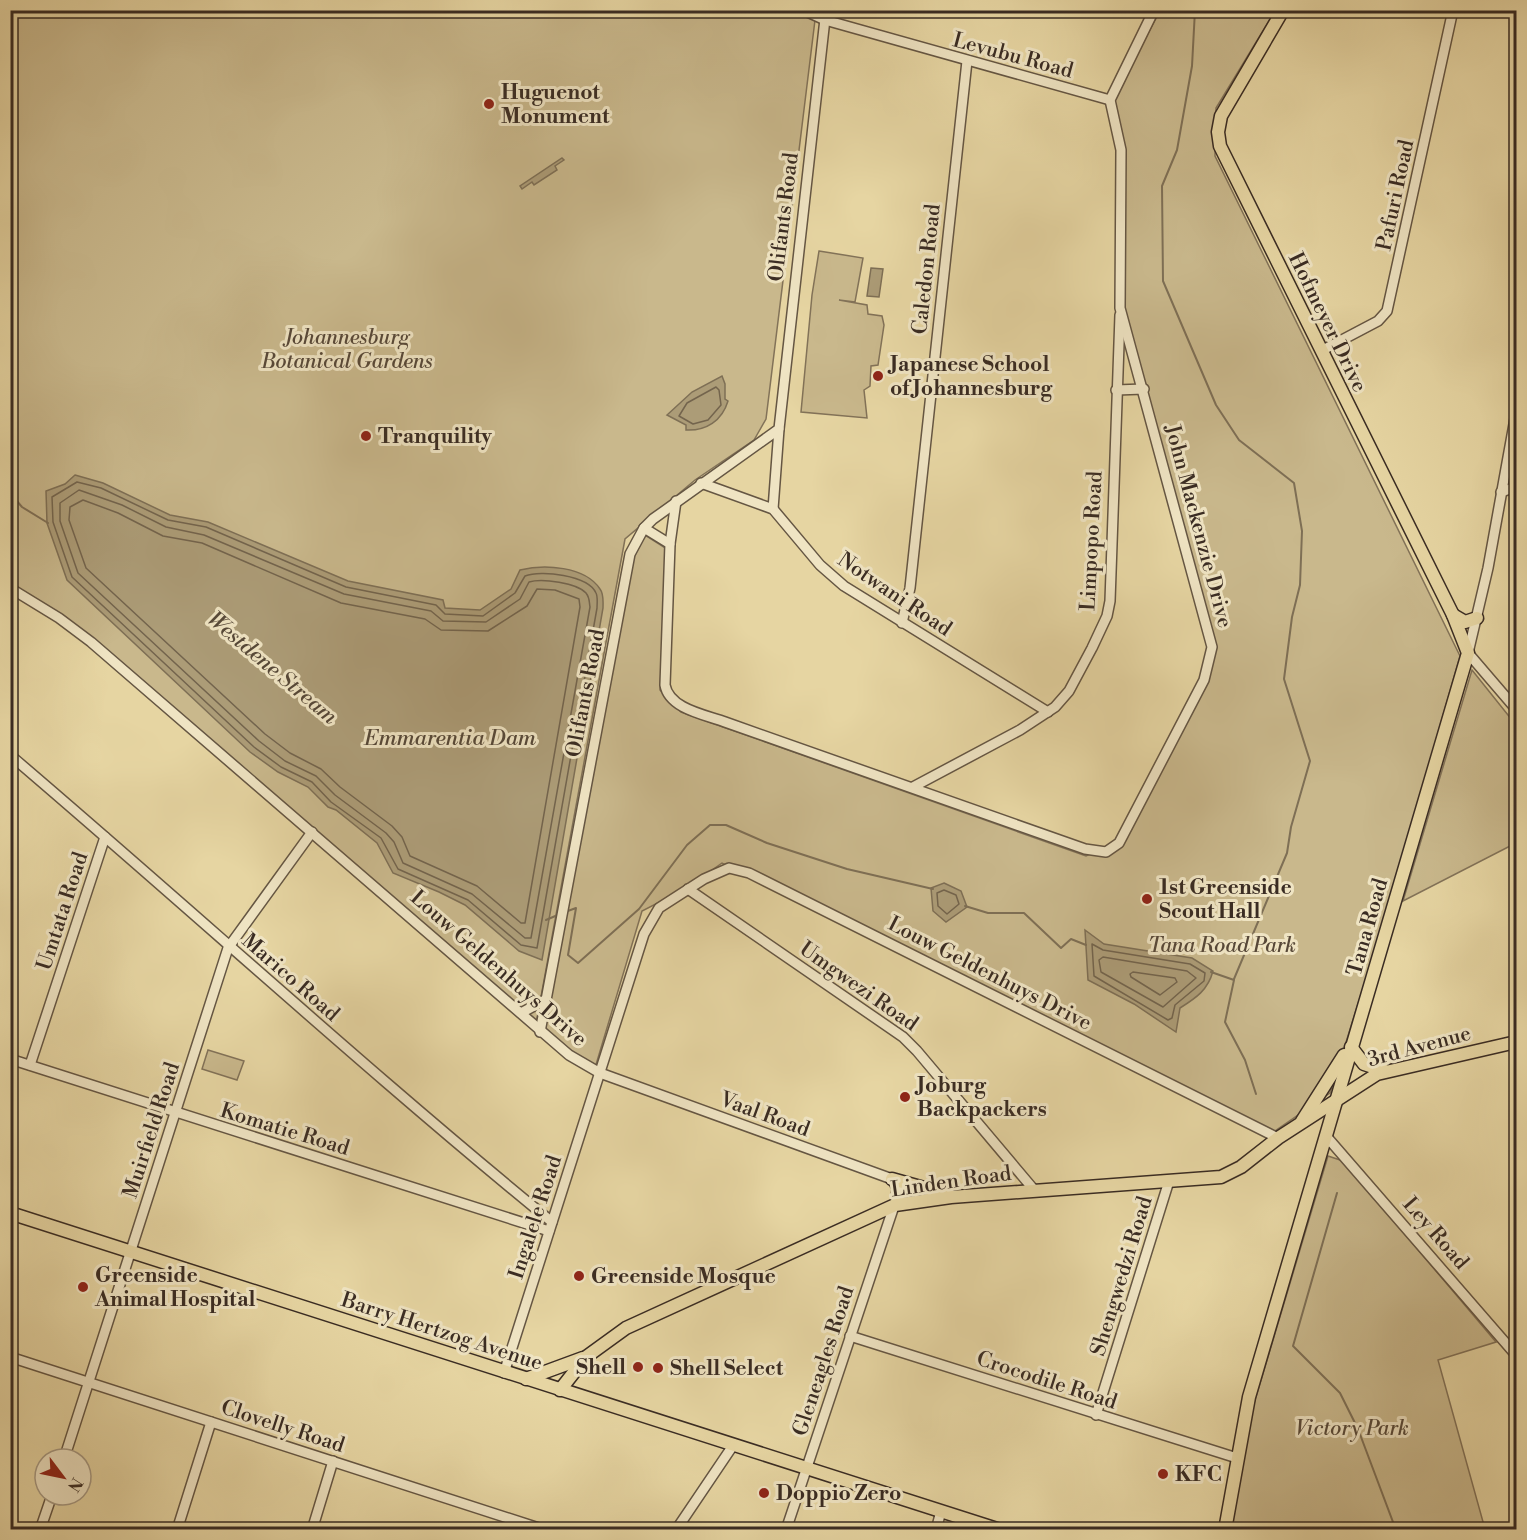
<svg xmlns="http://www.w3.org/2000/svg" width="1527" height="1540" font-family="'Libre Bodoni',serif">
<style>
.green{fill:#c9b88c;stroke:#827258;stroke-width:1.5}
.water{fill:#ac9c77;stroke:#7e6f55;stroke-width:1.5}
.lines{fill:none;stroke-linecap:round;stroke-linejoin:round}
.shore{stroke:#73644d;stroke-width:1.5}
.stream{stroke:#7e6f55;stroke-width:2}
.minor-casing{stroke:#655643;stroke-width:12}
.major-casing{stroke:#3a2c23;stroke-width:15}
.minor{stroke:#efe4c3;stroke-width:9}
.major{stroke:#e6d5a2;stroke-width:12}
.poi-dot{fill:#8f2418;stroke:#efe4c3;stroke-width:2}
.labels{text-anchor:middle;stroke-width:6;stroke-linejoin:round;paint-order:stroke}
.street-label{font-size:21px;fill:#3a2c23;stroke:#efe4c3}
.poi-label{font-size:21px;font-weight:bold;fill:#3a2c23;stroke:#efe4c3;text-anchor:start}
.park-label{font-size:21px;font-style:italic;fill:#574838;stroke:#efe4c3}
.water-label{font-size:22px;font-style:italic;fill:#564838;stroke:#efe4c3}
</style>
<rect width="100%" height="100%" fill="#e6d5a2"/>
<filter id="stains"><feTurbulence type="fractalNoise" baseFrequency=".00333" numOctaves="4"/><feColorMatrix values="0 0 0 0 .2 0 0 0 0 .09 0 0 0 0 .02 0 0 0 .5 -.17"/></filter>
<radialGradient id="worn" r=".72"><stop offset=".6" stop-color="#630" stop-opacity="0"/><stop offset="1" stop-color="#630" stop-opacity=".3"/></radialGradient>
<!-- green -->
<g class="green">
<path d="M794,10l21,10 -49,399 -12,21 -59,40 -70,59 -89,485 -226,-191 -243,-215 -56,-31v-576z"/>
<path d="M1160,11h115l-59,97 -1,48 245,500 -75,262 -55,175 -61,42 -547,-272 -37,26 -43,22 -47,157 -52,-38 89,-469 13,-26 22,14 -7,141 21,22 405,144 29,-13 90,-167 6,-30 -94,-336 7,-147 -12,-63z"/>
<path d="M819,251l44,7 -8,44 -16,-2 28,5 1,9 14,2 2,9 -6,40 -7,1 -1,20 -6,4 3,28 -66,-6 11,-117z"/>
<path d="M1472,670l44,55v118l-113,58z"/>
<path d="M208,1050l36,11 -7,19 -35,-11z"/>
<path d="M1328,1156l15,5 153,181 -58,18 47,169 -261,1 12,-66z"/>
</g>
<!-- water -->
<g class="water">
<path d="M562,158l2,2 -9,6 2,4 -23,15 -2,-3 -10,7 -2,-3z"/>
<path d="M871,268l12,1 -4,28 -12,-1z"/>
<path d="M722,376l3,8v15l3,2c-6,20 -22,30 -42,29v-5l-19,-10 25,-23z"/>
<path d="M75,475l28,8 67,32 38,7 140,59 95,19 2,8 35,2 31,-21 9,-19c24,-6 65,-4 80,19 4,5 3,13 3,19l-61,352 -23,-9 -54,-46 -26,-13 -46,-19 -16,-30 -41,-33 -8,-3 -20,-20 -30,-15 -28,-20 -183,-172 -20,-57 -1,-32 19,-7z"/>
<path d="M944,883l17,8 6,16 -21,15 -13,-11 -2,-23z"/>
<path d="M1085,930l19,14 88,14 21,13c-5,19 -17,27 -33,37l-4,24 -42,-28 -46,-24z"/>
</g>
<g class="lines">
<!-- shore -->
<g class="shore">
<path d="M716,387l3,3 2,15 -13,15 -15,4 -14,-8 8,-13z"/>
<path d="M77,482l24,6 67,32 38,7 140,60 90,18 9,9 38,2 32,-23 10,-17c16,-6 63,-1 71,17 2,4 1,11 1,15l-60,340 -16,-3 -53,-45 -70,-31 -17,-31 -50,-36 -19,-20 -31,-15 -27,-20 -182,-170 -19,-55 -1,-25z"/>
<path d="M79,490l43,15 44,22 38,8 140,59 87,17 12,10 43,1 34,-23 9,-17c13,-4 48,1 57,11 4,5 3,9 4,14l-59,331h-6l-53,-44 -69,-31 -9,-21 -8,-9 -51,-38 -19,-19 -31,-15 -26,-20 -181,-168 -18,-52v-18z"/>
<path d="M83,500l35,13 45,23 39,7 139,60 84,16 16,11 47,1 39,-25 10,-17 18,1 24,9 1,8 -55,316h-4l-44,-37 -67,-30 -8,-19 -10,-11 -52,-39 -19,-18 -31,-16 -25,-19 -179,-166 -17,-48 1,-13z"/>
<path d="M944,890l12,5 3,9 -12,10 -9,-8 -1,-13z"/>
<path d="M1092,944l11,6 87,14 15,9 -1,8 -29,24 -3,13 -4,2 -74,-44z"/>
<path d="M1103,957l84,14 9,7 -33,29 -62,-35 -2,-12z"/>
<path d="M1133,972l42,6 2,4 -17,13 -29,-18 -1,-3z"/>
</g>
<!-- stream -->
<g class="stream">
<path d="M1195,10l-3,56 -15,84 -15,36 1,95 53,124 23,35 55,43 8,48 -2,54 -8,32 -8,62 26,82 -19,66 -4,26 -53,126"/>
<path d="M10,493l12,14 26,16"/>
<path d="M965,906l23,7h36l37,35 10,-9 15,6"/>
<path d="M565,912l11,-4 -8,47 10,8 61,-54 48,-64 23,-20h16l41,18 80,26 86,20"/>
<path d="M546,920l14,-6"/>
<path d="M1211,972l23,8 -9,42 20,38 11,34"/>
<path d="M1337,1193l-44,153 47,47 18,36 38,101"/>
</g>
<!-- minor casing -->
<g class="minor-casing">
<g id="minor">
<path d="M803,10l22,10 285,80"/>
<path d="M1321,351l57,-30 9,-10 66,-301"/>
<path d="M1116,390l28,-1"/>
<path d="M1516,413l-28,155 -20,85 48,56"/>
<path d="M701,483l72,26 47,56 24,21 204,126"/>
<path d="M1501,492l15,-5"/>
<path d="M773,509l6,-80"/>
<path d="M644,528l26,16 -5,141c4,24 41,30 60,37l360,127 21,3 13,-9 85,-163 8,-33 -92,-339 1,-158 -11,-50 44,-90"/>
<path d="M670,544l6,-43"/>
<path d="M10,588l49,30 32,24 478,413 31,18 292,106 5,9 -1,12 -110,330"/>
<path d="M902,623l8,-35 57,-527"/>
<path d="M10,755c182,155 357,316 542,467"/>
<path d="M913,787l107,-57 35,-23 14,-16 23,-43 15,-32 3,-15 10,-286"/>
<path d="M688,889l215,148 14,14 118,140"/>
<path d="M521,1013l24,-13"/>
<path d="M540,1032l90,-478 14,-26 9,-9 126,-90 47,-419"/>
<path d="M10,1059l539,172"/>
<path d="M30,1065l75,-228"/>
<path d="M1326,1136l190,219"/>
<path d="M850,1336l387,122"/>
<path d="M10,1357l535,173"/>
<path d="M504,1373l140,-439 15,-26 45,-29 25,-11 20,5 529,265"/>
<path d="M1096,1415l73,-234"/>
<path d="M64,1459l164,-511 84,-116"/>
<path d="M40,1530l12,-35"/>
<path d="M177,1530l34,-108"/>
<path d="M312,1530l21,-69"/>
<path d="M676,1530l58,-86"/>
<path d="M936,1530l5,-19"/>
</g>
</g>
<!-- major casing -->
<g class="major-casing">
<g id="major">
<path d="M1453,615l12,7 12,-4"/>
<path d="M1351,1047l13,17 21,7"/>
<path d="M1302,1121l42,-66"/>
<path d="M892,1179l57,16"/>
<path d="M10,1213l990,317"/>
<path d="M526,1379l57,-21"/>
<path d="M560,1390l26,-33 40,-29 269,-123 56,-8 270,-20 20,-10 37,-29 99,-64 139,-32"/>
<path d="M1225,1530l24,-133 219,-744 -15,-38 -233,-469 -2,-14 3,-16 62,-106"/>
</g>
</g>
<!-- minor -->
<use href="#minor" class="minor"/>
<!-- major -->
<use href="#major" class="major"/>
</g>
<!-- markers -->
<g class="poi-dot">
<circle cx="489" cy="104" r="6"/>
<circle cx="878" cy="376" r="6"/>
<circle cx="366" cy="436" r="6"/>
<circle cx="1147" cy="899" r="6"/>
<circle cx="905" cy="1097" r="6"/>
<circle cx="579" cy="1276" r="6"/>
<circle cx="83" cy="1287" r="6"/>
<circle cx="638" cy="1367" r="6"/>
<circle cx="658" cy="1368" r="6"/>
<circle cx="1163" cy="1474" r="6"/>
<circle cx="764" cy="1493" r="6"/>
</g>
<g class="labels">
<!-- street labels -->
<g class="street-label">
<text transform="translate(1013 55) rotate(15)" y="7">Levubu Road</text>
<text transform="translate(1395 195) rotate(-78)" y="7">Pafuri Road</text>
<text transform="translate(783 217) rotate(-83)" y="7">Olifants Road</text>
<text transform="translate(926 269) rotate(-84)" y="7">Caledon Road</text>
<text transform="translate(1328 322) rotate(64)" y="7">Hofmeyer Drive</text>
<text transform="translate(1199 526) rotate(75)" y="7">John Mackenzie Drive</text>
<text transform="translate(1091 541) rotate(-87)" y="7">Limpopo Road</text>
<text transform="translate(895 594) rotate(34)" y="7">Notwani Road</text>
<text transform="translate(585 693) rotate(-79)" y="7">Olifants Road</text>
<text transform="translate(62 911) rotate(-72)" y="7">Umtata Road</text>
<text transform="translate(1367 927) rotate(-74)" y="7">Tana Road</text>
<text transform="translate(499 968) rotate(41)" y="7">Louw Geldenhuys Drive</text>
<text transform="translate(990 973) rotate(27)" y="7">Louw Geldenhuys Drive</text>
<text transform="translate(291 977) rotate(41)" y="7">Marico Road</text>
<text transform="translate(859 986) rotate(35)" y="7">Umgwezi Road</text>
<text transform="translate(1419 1046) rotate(-15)" y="7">3rd Avenue</text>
<text transform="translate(765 1114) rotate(20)" y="7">Vaal Road</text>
<text transform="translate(285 1129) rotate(17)" y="7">Komatie Road</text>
<text transform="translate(151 1130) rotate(-72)" y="7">Muirfield Road</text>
<text transform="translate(951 1181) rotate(-8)" y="7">Linden Road</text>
<text transform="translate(535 1217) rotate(-72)" y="7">Ingalele Road</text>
<text transform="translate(1436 1233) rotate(49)" y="7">Ley Road</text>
<text transform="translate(1121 1276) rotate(-73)" y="7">Shengwedzi Road</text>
<text transform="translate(442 1331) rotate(18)" y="7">Barry Hertzog Avenue</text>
<text transform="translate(823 1361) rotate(-72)" y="7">Gleneagles Road</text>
<text transform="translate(1047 1380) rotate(18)" y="7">Crocodile Road</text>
<text transform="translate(283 1426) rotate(18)" y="7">Clovelly Road</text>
</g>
<!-- poi labels -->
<g class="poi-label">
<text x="501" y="99">Huguenot<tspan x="501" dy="24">Monument</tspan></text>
<text x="890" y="371">Japanese School<tspan x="890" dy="24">of Johannesburg</tspan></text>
<text x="378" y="443">Tranquility</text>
<text x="1159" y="894">1st Greenside<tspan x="1159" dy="24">Scout Hall</tspan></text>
<text x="917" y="1092">Joburg<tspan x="917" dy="24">Backpackers</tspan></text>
<text x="95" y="1282">Greenside<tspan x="95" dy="24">Animal Hospital</tspan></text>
<text x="591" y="1283">Greenside Mosque</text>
<text x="626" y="1374" text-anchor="end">Shell</text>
<text x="670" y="1375">Shell Select</text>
<text x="1175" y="1481">KFC</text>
<text x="776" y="1500">Doppio Zero</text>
</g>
<!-- park labels -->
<g class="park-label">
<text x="347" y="344">Johannesburg<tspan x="347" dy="24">Botanical Gardens</tspan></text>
<text x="1222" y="952">Tana Road Park</text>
<text x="1352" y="1435">Victory Park</text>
</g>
<!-- water labels -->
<g class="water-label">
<text transform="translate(273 667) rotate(40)" y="8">Westdene Stream</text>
<text x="450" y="745">Emmarentia Dam</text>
</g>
</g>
<!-- margin -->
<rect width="1527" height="1540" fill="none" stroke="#e6d5a2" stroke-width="36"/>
<rect x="12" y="12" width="1503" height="1516" fill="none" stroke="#3a2c23" stroke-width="3"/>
<rect x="18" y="18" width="1491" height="1504" fill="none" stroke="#3a2c23" stroke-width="1.5"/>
<!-- north arrow -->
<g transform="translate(63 1477) rotate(122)"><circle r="28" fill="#efe4c3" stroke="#a79a83" stroke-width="1.5"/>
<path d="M0-4.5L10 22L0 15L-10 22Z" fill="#8f2418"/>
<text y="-9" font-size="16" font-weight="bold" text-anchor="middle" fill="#3a2c23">N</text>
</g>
<rect width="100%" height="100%" filter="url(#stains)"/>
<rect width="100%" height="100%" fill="url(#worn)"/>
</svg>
